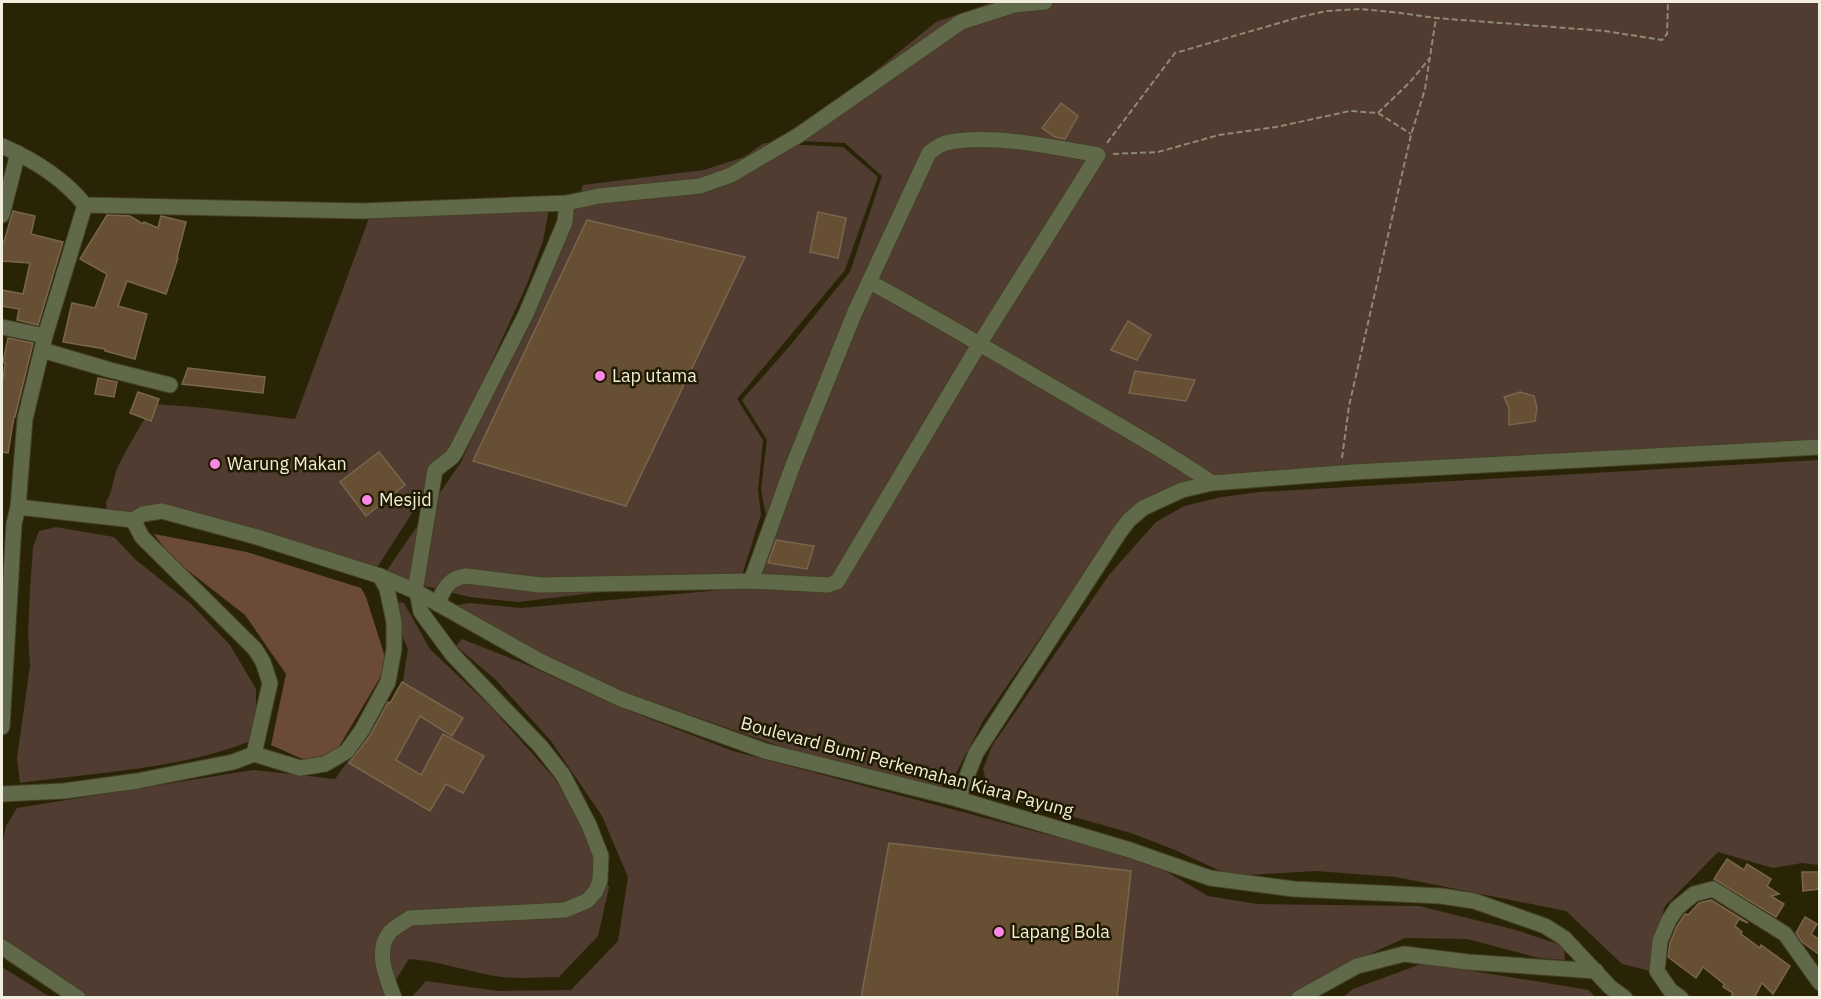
<svg xmlns="http://www.w3.org/2000/svg" width="1821" height="999" font-family="'IBM Plex Sans',sans-serif">
<style>
.green{fill:#503c31}
.forest{fill:#6b4a39}
.building{fill:#664f32;stroke:#7a664d;stroke-width:1.5}
.lines{fill:none;stroke-linecap:round;stroke-linejoin:round}
.minor-casing{stroke:#464025;stroke-width:17}
.path{stroke:#8f8a73;stroke-width:2;stroke-dasharray:6 3;stroke-linecap:butt}
.minor{stroke:#606a4a;stroke-width:15}
.poi-dot{fill:#fb87e6;stroke:#201a00;stroke-width:2}
.labels{text-anchor:middle;stroke-width:5;stroke-linejoin:round;paint-order:stroke}
.poi-label{font-size:18px;fill:#f1eedd;stroke:#201a00;text-anchor:start}
.street-label{font-size:18px;fill:#f1eedd;stroke:#201a00}
</style>
<rect width="100%" height="100%" fill="#2a2407"/>
<!-- green -->
<g class="green">
<path d="M993,2h826v439l-596,33 -28,5 -57,36 -39,37 -116,169 -30,58 -13,8 -149,-37 -181,-63 -158,-74 1,-7 16,-3 52,5 222,-20 23,-72 -5,-27 6,-49 -25,-40 46,-52 62,-76 32,-96 -37,-33 -71,-3 45,-27 44,-32 73,-59z"/>
<path d="M764,143l79,4 35,30 -33,93 -108,129 26,41 -5,50 3,25 -19,60 -224,27 -48,-5 -87,-21 78,-114 105,-223 17,-54 121,-15 40,-13z"/>
<path d="M549,209l-6,32 -16,43 -77,170 -79,123 -114,-42 -138,-24 -12,2 -1,-11c7,-10 7,-25 12,-36 11,-21 23,-42 36,-62l52,4 89,11 74,-201z"/>
<path d="M1819,460v405l-17,-2 -29,5 -55,-16 -53,54 -6,19 -5,47 -32,-8 -56,-53 -170,-34 -80,-6 -85,5 -56,-26 -44,-17 -142,-40 -6,-24 9,-23 117,-171 47,-53 28,-16 38,-9 38,-5z"/>
<path d="M56,527l58,10 22,23 55,44 39,41 26,44v35l-8,18c-69,27 -155,31 -228,41l-3,-25 13,-92 -2,-32 2,-44 3,-43 6,-16z"/>
<path d="M385,600l19,3 26,46 61,58 64,72 30,53 24,55 -11,49 -39,41c-19,0 -39,2 -57,0 -32,-4 -61,-16 -93,-18l-24,38h-303l-80,-56v-96l4,-19 11,-18 236,-38 82,9 67,-93 6,-37z"/>
<path d="M462,639l63,25 94,43 114,44 417,111 58,34 49,8 162,2 97,24 48,16 1,14 -26,-2 -72,-19 -62,-1 -53,24 -58,36h-883l15,-17 72,10 73,-1 47,-49 10,-64 -26,-61 -51,-75 -56,-62 -39,-33z"/>
<path d="M1424,963l165,27 6,7 -253,1 11,-9z"/>
<path d="M2,967l48,30h-48z"/>
</g>
<!-- forest -->
<path class="forest" d="M154,534l93,18 114,36 5,9 20,63 -5,16 -41,69 -17,17h-14l-38,-17 15,-71 -41,-59 -73,-57z"/>
<!-- building -->
<g class="building">
<path d="M1061,103l17,13 -13,23 -10,-2 -13,-9z"/>
<path d="M13,211l22,5 -4,18 32,8 -25,83 -21,-5 2,-11 -17,-3v-16l21,4 7,-31 -28,-2v-19h2z"/>
<path d="M818,212l28,6 -8,40 -28,-6z"/>
<path d="M107,215l23,1 13,8 1,-2 14,6 3,-12 25,6 -9,35 1,1 -12,36 -39,-13 -9,25 29,8 -12,45 -30,-8v-2l-42,-7 9,-39 23,5 12,-34 -27,-15z"/>
<path d="M587,220l158,37 -119,249 -153,-45z"/>
<path d="M1128,321l23,14 -14,25 -26,-10z"/>
<path d="M8,338l25,5 -18,74h-1l-6,36 -6,-1v-65l3,-24 -2,-1z"/>
<path d="M188,368l77,9 -2,16 -81,-9z"/>
<path d="M1135,371l60,9 -9,21 -57,-8z"/>
<path d="M98,378l19,4 -3,15 -19,-3z"/>
<path d="M138,392l21,7 -8,22 -21,-8z"/>
<path d="M1520,392l14,4 3,12 -2,13 -26,4v-17l-5,-11z"/>
<path d="M379,452l26,33 -39,31 -26,-34z"/>
<path d="M776,540l38,6 -7,23 -39,-6z"/>
<path d="M402,682l61,36 -11,18 -32,-20 -24,44 25,15 22,-41 41,22 -21,37 -17,-9 -16,27 -81,-48 21,-27 18,-34 2,1z"/>
<path d="M889,843l242,28 -14,127h-256z"/>
<path d="M1727,859l17,11 3,-6 24,15 -4,7 12,8 -8,2 13,8 -8,13 -62,-38z"/>
<path d="M1802,872h18v17l-17,2z"/>
<path d="M1711,900l37,23 -9,-4 -4,7 7,6 -1,2 19,14 1,-3 29,21 -17,28 -11,-11 -8,15h-24l3,-5 -10,-6 1,-3 -21,-17 -7,11 -28,-21 2,-14 7,-17 8,-12 3,1 11,-12z"/>
<path d="M1805,917l12,7 -6,10 9,6v15l-18,-13 -6,-9z"/>
</g>
<g class="lines">
<!-- minor casing -->
<g class="minor-casing">
<g id="minor">
<path d="M2,146c30,13 62,33 83,59l278,6 204,-8 32,-7 101,-10 31,-11 68,-40 162,-113 53,-17 31,-3"/>
<path d="M2,215l16,-62"/>
<path d="M870,282c68,37 135,77 202,116 48,28 94,53 140,85"/>
<path d="M2,327l43,9"/>
<path d="M42,350l68,20 60,15"/>
<path d="M18,507l7,-88 20,-83 40,-131"/>
<path d="M133,520l10,-6 19,-3 95,26 123,39 37,16 123,69 81,38 144,52 193,48 172,51 80,28 84,11 147,7 33,5 71,25 19,12 46,49 15,11"/>
<path d="M133,520l9,17 113,112 8,13 7,21 -16,71"/>
<path d="M415,591l20,-121 17,-13 4,-6 70,-137 39,-92 2,-19"/>
<path d="M438,604c5,-15 11,-26 28,-28l74,9 211,-4 77,4 9,-3 143,-239 118,-188c-44,-8 -104,-21 -148,-13 -8,1 -15,6 -21,11l-74,159 -62,153 -42,116"/>
<path d="M2,727l12,-203 4,-17 115,13"/>
<path d="M2,794l62,-3 73,-10 96,-19 21,-8 46,14 25,-4 22,-13 15,-21 26,-48 6,-33v-27l-7,-33 -7,-13"/>
<path d="M958,799l18,-46 143,-220 10,-13 14,-12 39,-18 30,-7 142,-11 466,-25"/>
<path d="M2,947l76,51"/>
<path d="M394,998c-7,-20 -20,-47 -4,-66 5,-5 14,-10 20,-14l155,-8 22,-9 9,-10 4,-11 1,-24 -12,-31 -26,-50 -22,-28 -89,-93 -31,-42 -4,-20"/>
<path d="M1299,998l58,-32 47,-12 64,8 128,9"/>
<path d="M1681,998l-11,-8 -13,-19 3,-30 9,-21 8,-12 17,-14 19,-5 72,45 35,49"/>
</g>
</g>
<!-- path -->
<g class="path">
<path d="M1378,113l32,-31 20,-24"/>
<path d="M1107,143l68,-90 125,-36 26,-6 35,-2 40,4 35,5 169,13 57,9 5,-6 1,-32"/>
<path d="M1113,154l45,-2 61,-17 57,-8 74,-16 28,2 33,21"/>
<path d="M1342,458l7,-52 62,-271 14,-46 11,-71"/>
</g>
<!-- minor -->
<use href="#minor" class="minor"/>
</g>
<!-- markers -->
<g class="poi-dot">
<circle cx="600" cy="376" r="6"/>
<circle cx="215" cy="464" r="6"/>
<circle cx="367" cy="500" r="6"/>
<circle cx="999" cy="932" r="6"/>
</g>
<g class="labels">
<!-- poi labels -->
<g class="poi-label">
<text x="612" y="382">Lap utama</text>
<text x="227" y="470">Warung Makan</text>
<text x="379" y="506">Mesjid</text>
<text x="1011" y="938">Lapang Bola</text>
</g>
<!-- street labels -->
<g class="street-label">
<text transform="translate(907 767) rotate(15)" y="6">Boulevard Bumi Perkemahan Kiara Payung</text>
</g>
</g>
<!-- border -->
<rect width="1821" height="999" fill="none" stroke="#f1eedd" stroke-width="6"/>
</svg>
